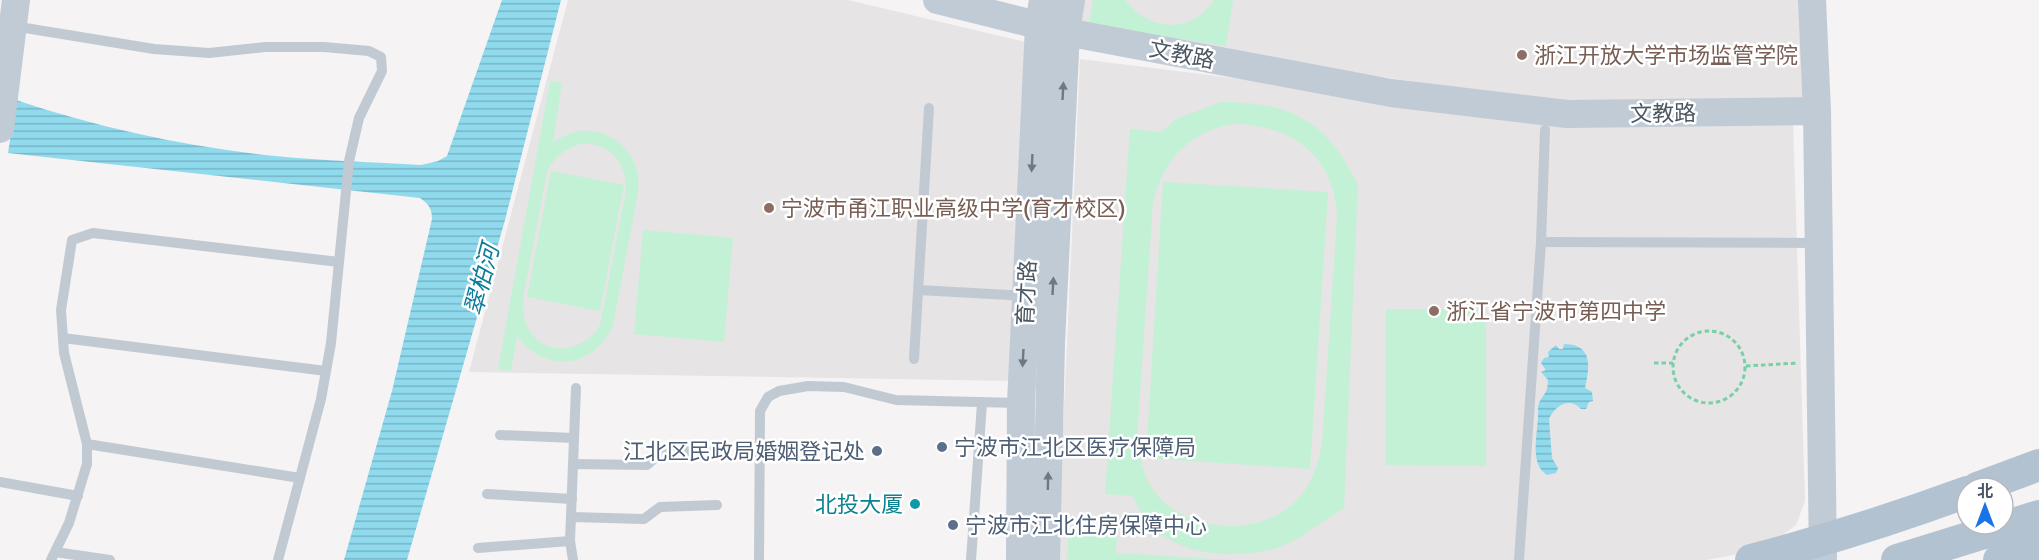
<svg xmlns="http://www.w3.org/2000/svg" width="2039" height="560" font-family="Signika,'Noto Sans SC',sans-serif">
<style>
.education{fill:#e6e4e5}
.green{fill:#c3f1d5;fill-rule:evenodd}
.water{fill:url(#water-rules)}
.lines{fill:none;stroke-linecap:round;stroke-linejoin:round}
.path{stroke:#7ad0a6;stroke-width:3;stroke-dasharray:4.5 3;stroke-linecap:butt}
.lane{stroke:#c1cad2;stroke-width:10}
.secondary{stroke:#c1cbd6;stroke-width:28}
.primary{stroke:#b3c2d1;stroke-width:32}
.oneway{fill:#6e7984}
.education-dot{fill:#8d6e63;stroke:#fff;stroke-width:2}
.service-dot{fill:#5c6f8a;stroke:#fff;stroke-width:2}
.culture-dot{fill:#0f9aa8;stroke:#fff;stroke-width:2}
.labels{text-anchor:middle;stroke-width:5;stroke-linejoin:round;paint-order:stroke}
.street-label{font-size:22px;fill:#4a5661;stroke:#fff}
.education-label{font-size:22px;fill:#785e54;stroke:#fff;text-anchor:start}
.service-label{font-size:22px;fill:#4e5e75;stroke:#fff;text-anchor:start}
.culture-label{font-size:22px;fill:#0d838f;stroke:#fff;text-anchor:end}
.water-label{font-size:24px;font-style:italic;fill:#0c7c9b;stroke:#fff}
</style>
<defs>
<pattern id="water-rules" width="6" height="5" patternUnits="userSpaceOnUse" patternTransform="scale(1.5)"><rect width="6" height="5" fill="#90daee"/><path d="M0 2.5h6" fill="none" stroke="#78b4c4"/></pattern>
</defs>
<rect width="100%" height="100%" fill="#f5f3f3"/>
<!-- education -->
<g class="education">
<path d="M568,0h280l186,44 -19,337 -546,-9z"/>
<path d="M1085,0h716l7,98 -239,7 -489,-74z"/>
<path d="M1080,59l483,60 230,2 12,380 -9,24 -33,25 -57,10h-649z"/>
</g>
<!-- green -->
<g class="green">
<path d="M1093,0h32c24,31 66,35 89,0h19l-7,46 -137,-21z"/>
<path d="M550,81l12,2 -9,59c8,-4 16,-9 26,-11 28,-4 53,16 59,43 1,6 0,13 0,19l-25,132c-19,44 -68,49 -96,11l-6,35 -13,-2zM583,143c28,2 43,18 43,47l-26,135c-16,28 -58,34 -73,1 -2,-5 -4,-12 -4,-18 -1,-15 5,-31 7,-46 6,-30 11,-60 17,-90 7,-16 19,-24 36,-29z"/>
<path d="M1221,102c71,0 106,19 137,83l-14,323c-21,13 -42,30 -64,39 -42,13 -99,10 -131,-23 -7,-8 -12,-19 -16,-28l-28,-2 25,-365 31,3 15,-13zM1232,124c59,0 104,32 105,94l-15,226c-4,21 -11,43 -27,58 -40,39 -123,30 -148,-23 -5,-12 -8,-26 -10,-40l16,-237c11,-43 35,-69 79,-78z"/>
<path d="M551,171l73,14 -24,126 -73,-14z"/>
<path d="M1163,182l165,10 -18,277 -164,-11z"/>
<path d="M643,230l90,8 -9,104 -90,-8z"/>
<path d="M1386,309h100v157l-100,-1z"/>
<path d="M1069,528l48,3 -1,22 117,7h-166z"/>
</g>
<!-- water -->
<g class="water">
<path d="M502,0h59l-56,220 -98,340h-63l48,-169 40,-172c0,-10 -3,-15 -12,-21l-412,-45 8,-53c84,28 171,47 259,56 49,5 98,6 146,9l17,-4 9,-5z"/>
<path d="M1564,344c29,0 26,23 21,44l7,4 1,9 -4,1 -3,7h-5c-11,-13 -27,-3 -32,10l3,39 6,10 -2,5 -9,2c-20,-12 -7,-47 -9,-68 3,-13 10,-11 10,-27l-7,-8 5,-2 -5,-7 3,-5 5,-1 -1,-5 8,-7 3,4h4z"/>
</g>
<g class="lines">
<!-- path -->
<g class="path">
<circle cx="1709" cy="367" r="36"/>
<path d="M1654,363h19"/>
<path d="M1746,366l52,-3"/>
</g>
<!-- lane -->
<g class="lane">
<path d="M13,26l141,23 55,4 57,-6h58l45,4 12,6 1,14 -23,47 -10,43 -18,182 -10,56 -43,161"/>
<path d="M1541,242l276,1"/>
<path d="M919,290l107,6"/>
<path d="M63,338l263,33"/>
<path d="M914,359l15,-251"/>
<path d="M500,435l74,3"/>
<path d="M87,444l213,34"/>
<path d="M573,464l74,1 16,-14 55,1"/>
<path d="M0,482l78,14"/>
<path d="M487,494l85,5"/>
<path d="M571,517l73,2 16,-12 57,-2"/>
<path d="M478,548l92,-7"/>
<path d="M55,552l55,8"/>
<path d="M51,560l18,-37 18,-59v-20l-23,-91 -3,-43 11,-70 21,-7 246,29"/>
<path d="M573,560l-3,-19 6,-153"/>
<path d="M759,560l1,-149 8,-14 11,-6 29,-5 36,1 52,13 125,3"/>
<path d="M971,560l11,-157"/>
<path d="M1519,560l22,-318 4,-112"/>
</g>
<!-- secondary -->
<g class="secondary">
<path d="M937,0l129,32 325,61 176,21 250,-3"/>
<path d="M1812,0l5,111 6,449"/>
<path d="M0,129l16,-129"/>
<path d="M1020,560l1,-157 18,-377 4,-26"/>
<path d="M1046,560l5,-217 15,-311 5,-32"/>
</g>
<!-- primary -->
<g class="primary">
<path d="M1977,488l62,-23"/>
<path d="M1751,560c73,-19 145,-42 216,-68"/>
<path d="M1897,560l142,-44"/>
<path d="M1999,560l40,-13"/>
</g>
</g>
<!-- one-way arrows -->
<defs><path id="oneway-solid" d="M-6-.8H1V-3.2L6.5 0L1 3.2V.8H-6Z" transform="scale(1.5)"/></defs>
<g class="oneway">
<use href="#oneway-solid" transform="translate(1063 91) rotate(-87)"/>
<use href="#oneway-solid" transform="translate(1032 163) rotate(93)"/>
<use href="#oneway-solid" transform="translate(1053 286) rotate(-87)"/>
<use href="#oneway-solid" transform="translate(1023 358) rotate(93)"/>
<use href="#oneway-solid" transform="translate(1048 481) rotate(-89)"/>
</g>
<!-- markers -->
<g class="education-dot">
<circle cx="1522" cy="55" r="6"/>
<circle cx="769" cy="208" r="6"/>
<circle cx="1434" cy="311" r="6"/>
</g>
<g class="service-dot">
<circle cx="942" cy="447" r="6"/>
<circle cx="877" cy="451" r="6"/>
<circle cx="953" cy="525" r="6"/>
</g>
<circle class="culture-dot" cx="915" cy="504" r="6"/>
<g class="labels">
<!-- street labels -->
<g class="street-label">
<text transform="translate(1182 54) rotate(11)" y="8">文教路</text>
<text transform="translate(1663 113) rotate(-1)" y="8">文教路</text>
<text transform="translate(1026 293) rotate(-87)" y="8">育才路</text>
</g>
<!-- education labels -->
<g class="education-label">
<text x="1534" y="63">浙江开放大学市场监管学院</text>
<text x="781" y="216">宁波市甬江职业高级中学(育才校区)</text>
<text x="1446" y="319">浙江省宁波市第四中学</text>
</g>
<!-- service labels -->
<g class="service-label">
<text x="954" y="455">宁波市江北区医疗保障局</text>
<text x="865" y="459" text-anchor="end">江北区民政局婚姻登记处</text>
<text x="965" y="533">宁波市江北住房保障中心</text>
</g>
<!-- culture labels -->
<g class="culture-label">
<text x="903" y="512">北投大厦</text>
</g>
<!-- water labels -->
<g class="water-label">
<text transform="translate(482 280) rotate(-75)" y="8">翠柏河</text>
</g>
</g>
<!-- north arrow -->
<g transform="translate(1985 506)"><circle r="28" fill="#ffffff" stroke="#b7bbc0" stroke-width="1.5"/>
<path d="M0-4.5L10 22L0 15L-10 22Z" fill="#1a73e8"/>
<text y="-9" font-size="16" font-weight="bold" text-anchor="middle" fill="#4a5661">北</text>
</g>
</svg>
